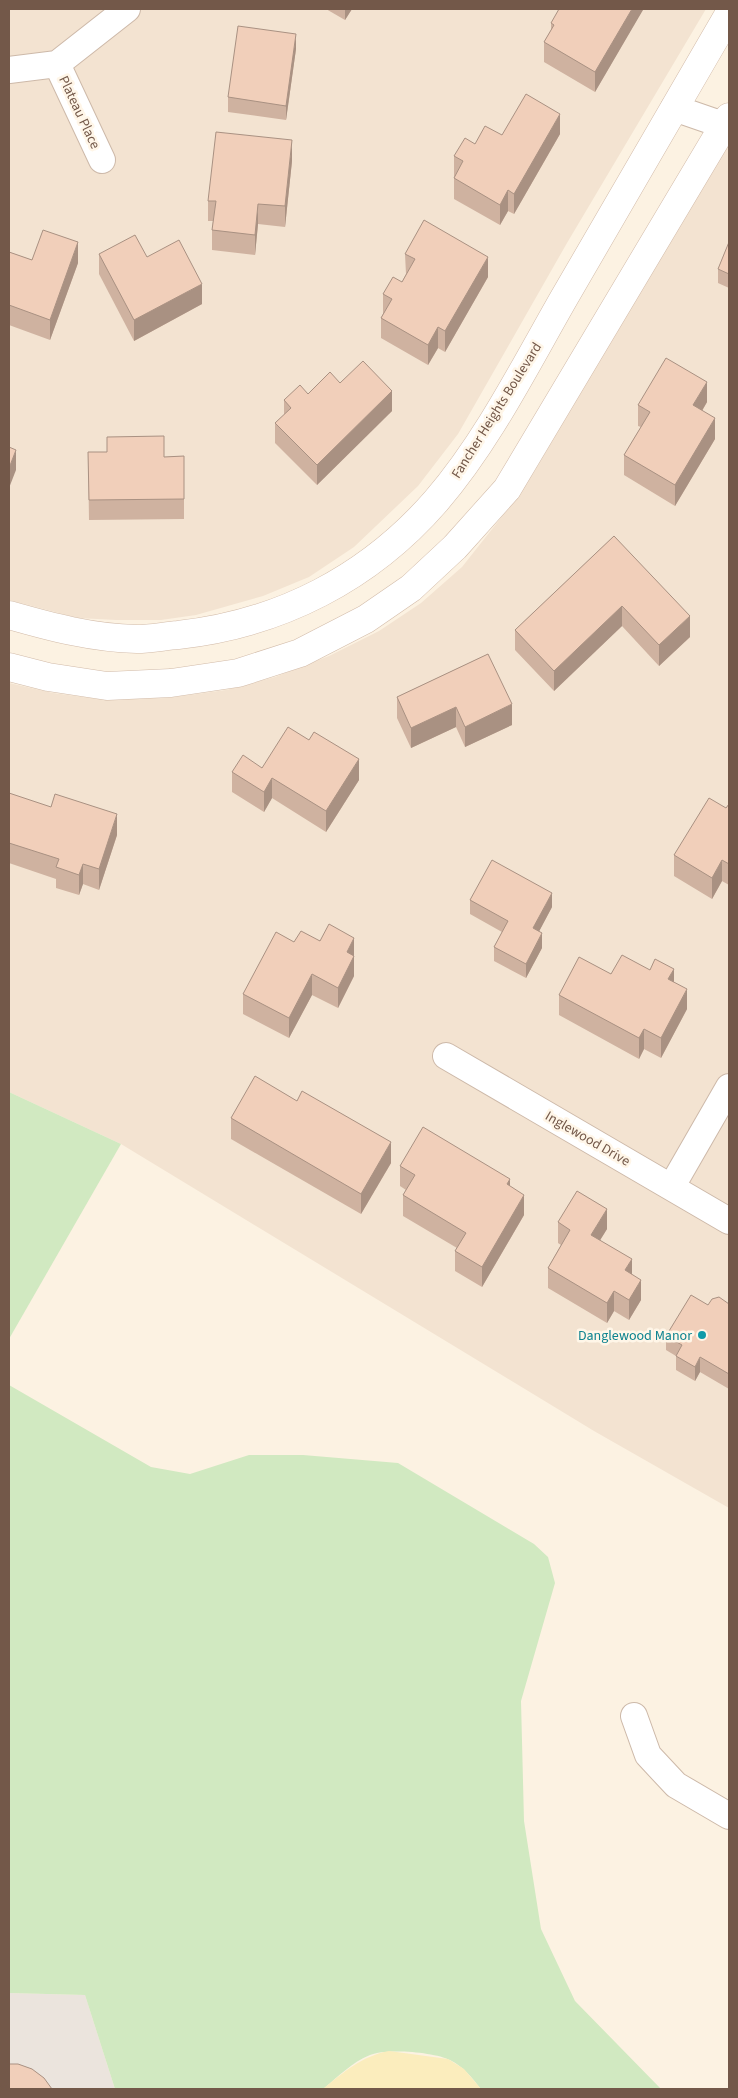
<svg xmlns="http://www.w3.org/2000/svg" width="738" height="2098" font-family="'Source Sans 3',sans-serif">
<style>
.residential{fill:#f3e3d1}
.industrial{fill:#ebe4dd}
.green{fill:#d1e9c1}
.sand{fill:#fbedbd}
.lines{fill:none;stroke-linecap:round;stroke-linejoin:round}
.street-casing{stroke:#cdb9a9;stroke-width:28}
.secondary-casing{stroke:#d2bba9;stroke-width:29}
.street{stroke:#fff;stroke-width:26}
.secondary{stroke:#fff;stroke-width:28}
.wall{fill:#cfb2a0}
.shaded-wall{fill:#a99182}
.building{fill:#f1cfba;stroke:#a99182}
.culture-dot{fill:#0f9aa8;stroke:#fff6e8;stroke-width:2}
.labels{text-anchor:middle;stroke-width:5;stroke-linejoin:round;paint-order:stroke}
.street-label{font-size:14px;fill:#735849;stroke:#fff6e8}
.culture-label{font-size:14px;fill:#0d838f;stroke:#fff6e8;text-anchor:end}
</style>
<rect width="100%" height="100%" fill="#fcf2e2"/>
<!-- residential -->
<g class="residential">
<path d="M9,9h697l-139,234 -109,191 -40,52 -64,61 -45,30 -46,19 -67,19 -35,5h-45l-38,-2 -69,-18z"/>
<path d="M729,140v1368l-135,-77 -473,-287 -112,-52v-409l44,10 45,6 69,-1 59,-8 49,-13 54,-21 50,-25 42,-28 41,-36 38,-48 34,-47z"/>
</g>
<!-- industrial -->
<path class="industrial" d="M9,1993l76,2 30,94h-106z"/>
<!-- green -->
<g class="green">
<path d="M9,1092l112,52 -112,195z"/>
<path d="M9,1385l142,82 39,7 59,-19h54l95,8 136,81 14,13 7,26 -34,118 3,120 17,108 34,72 86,88h-180c-9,-11 -17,-22 -31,-29 -15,-8 -64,-12 -80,-5 -18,7 -32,22 -47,34h-208l-30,-94 -76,-2z"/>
</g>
<!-- sand -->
<path class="sand" d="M389,2051l59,8 16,10 17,20h-158c21,-17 39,-33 66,-38z"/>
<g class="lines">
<!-- street casing -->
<g class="street-casing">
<g id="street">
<path d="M57,64l45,96"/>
<path d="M9,70l48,-6 70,-55"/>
<path d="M674,108l55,19"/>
<path d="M446,1056l283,165"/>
<path d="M672,1186l57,-99"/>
<path d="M634,1716l14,39 28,30 53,31"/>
</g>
</g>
<!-- secondary casing -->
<g class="secondary-casing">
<g id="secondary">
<path d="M9,615c42,12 83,23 128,24 13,0 28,-3 41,-4 102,-11 191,-57 258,-134 51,-59 89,-135 128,-203 55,-95 110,-189 165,-284"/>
<path d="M9,667l39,10 59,9 64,-3 67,-10 62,-20 66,-34 45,-31 44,-41 52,-58 222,-372"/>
</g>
</g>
<!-- street -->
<use href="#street" class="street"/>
<!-- secondary -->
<use href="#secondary" class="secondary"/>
</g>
<!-- wall -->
<g class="wall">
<path d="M326,9h26l-7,11z"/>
<path d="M643,9l-48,83 -51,-30v-20l7,-12v-7z"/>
<path d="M296,49l-10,71 -58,-8v-15z"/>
<path d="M560,134l-46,80 -6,-3 -8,14 -46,-26v-43l21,-12 27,-9z"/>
<path d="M292,161l-7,66 -27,-3 -3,31 -43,-5v-20l1,-9h-5v-20z"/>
<path d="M729,242v46l-11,-5v-14z"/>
<path d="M9,252l23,8 46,3 -28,77 -41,-15z"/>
<path d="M99,254l48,3 55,47 -68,37 -35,-67z"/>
<path d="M405,254l83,23 -43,75 -7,-4 -10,17 -47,-27v-20l2,-4v-20l19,-12 4,-8z"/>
<path d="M340,383l52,28 -75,74 -42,-42v-20l9,-8v-15l24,-6z"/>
<path d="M707,402l-5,9 13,28 -40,67 -51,-31v-20l17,-28 -3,-1v-21z"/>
<path d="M107,437l57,20 20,-1v63l-95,1 -1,-68h19z"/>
<path d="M614,536l76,101 -31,29 -37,-40 -68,65 -39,-41v-20z"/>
<path d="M488,654l24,71 -47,22 -9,-20 -45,21 -14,-30v-21z"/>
<path d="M309,740l50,40 -33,52 -54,-34 -8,14 -32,-20v-20l30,-4z"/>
<path d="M9,793l108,42 -18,55 -16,-6 -4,11 -23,-7v-9l-47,-16z"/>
<path d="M729,804v81l-7,-4 -10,18 -38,-23v-21l52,-47z"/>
<path d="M470,900l82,7 -13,24 3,17 -16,30 -32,-17v-14l8,-15 -32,-18z"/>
<path d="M354,938v38l-16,32 -26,-13 -23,43 -46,-24v-20l51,-52z"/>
<path d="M650,970l24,12 13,27 -26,49 -17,-9 -5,10 -80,-44v-20l52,-21z"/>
<path d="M231,1118l160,45 -30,51 -130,-75z"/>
<path d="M400,1166l110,20 14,29 -42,72 -27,-16v-20l2,-3 -54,-32v-21l3,-5 -6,-4z"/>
<path d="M558,1222l49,7 -7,11 32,34 9,26 -12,20 -15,-9 -7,12 -59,-35v-20l13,-23 -3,-2z"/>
<path d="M729,1304v85l-29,-17 -5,9 -19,-11v-14l-10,-6v-14l42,-31z"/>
</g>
<!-- shaded-wall -->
<g class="shaded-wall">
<path d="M345,9h7l-7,11z"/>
<path d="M632,9h11v1l-48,82v-20z"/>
<path d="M296,34v15l-10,71v-14z"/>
<path d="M560,114v20l-46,80v-20z"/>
<path d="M292,140v21l-7,66v-21z"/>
<path d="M508,190v21l-8,14v-20z"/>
<path d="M258,204v20l-3,31v-20z"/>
<path d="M78,242v21l-28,77v-20z"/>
<path d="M488,257v20l-43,75v-21z"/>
<path d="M202,284v20l-68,37v-21z"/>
<path d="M438,327v21l-10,17v-20z"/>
<path d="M707,382v20l-14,24v-21z"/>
<path d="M392,391v20l-75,74v-20z"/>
<path d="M715,418v21l-40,67v-21z"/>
<path d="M16,450v20l-7,18v-20z"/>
<path d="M622,606v20l-68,65v-20z"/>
<path d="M690,616v21l-31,29v-21z"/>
<path d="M512,704v21l-47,22v-20z"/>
<path d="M456,707v20l-45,21v-20z"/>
<path d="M359,759v21l-33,52v-21z"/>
<path d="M272,778v20l-8,14v-20z"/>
<path d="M117,814v21l-18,55v-21z"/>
<path d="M722,860v21l-10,18v-21z"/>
<path d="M83,864v20l-4,11v-20z"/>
<path d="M552,893v14l-19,36v-15z"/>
<path d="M542,933v15l-16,30v-14z"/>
<path d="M354,938v38l-16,32v-20l9,-36z"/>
<path d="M674,969v20l-6,-10z"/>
<path d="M312,974v21l-23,43v-20z"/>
<path d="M687,989v20l-26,49v-20z"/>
<path d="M644,1029v20l-5,10v-21z"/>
<path d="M391,1142v21l-30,51v-20z"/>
<path d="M510,1179v20l-3,-15z"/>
<path d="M524,1195v20l-42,72v-20z"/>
<path d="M607,1209v20l-16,26v-20z"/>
<path d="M632,1259v20l-7,-9z"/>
<path d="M641,1280v20l-12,20v-20z"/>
<path d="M614,1291v20l-7,12v-20z"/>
<path d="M700,1357v15l-5,9v-14z"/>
</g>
<!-- building -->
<g class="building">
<path d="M559,9h73l-37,63 -51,-30 10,-17 -3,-2z"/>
<path d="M238,26l58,8 -10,72 -58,-9z"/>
<path d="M526,94l34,20 -46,80 -6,-4 -8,15 -46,-27 9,-17 -9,-5 11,-18 10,6 10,-18 17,9z"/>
<path d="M216,132l76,8 -7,66 -27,-2 -3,31 -43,-5 4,-29h-8z"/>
<path d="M424,220l64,37 -43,74 -7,-4 -10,18 -47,-27 11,-19 -9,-5 10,-17 9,5 13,-23 -10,-5z"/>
<path d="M43,230l35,12 -28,78 -41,-15v-53l23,8z"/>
<path d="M135,235l12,22 32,-17 23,44 -68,36 -35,-66z"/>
<path d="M729,242v32l-11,-5z"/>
<path d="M666,358l41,24 -14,23 22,13 -40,67 -51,-30 26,-43 -12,-7z"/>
<path d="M363,361l29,30 -75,74 -42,-42 16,-15 -7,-8 16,-15 8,9 22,-22 10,11z"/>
<path d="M164,436v21l20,-1v43l-95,1 -1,-48h19v-15z"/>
<path d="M9,447l7,3 -7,18z"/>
<path d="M614,536l76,80 -31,29 -37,-39 -68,65 -39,-41z"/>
<path d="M488,654l24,50 -47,23 -9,-20 -45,21 -14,-31z"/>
<path d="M288,727l21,13 5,-8 45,27 -33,52 -54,-33 -8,14 -32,-20 11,-17 19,13z"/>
<path d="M9,793l42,14 4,-13 62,20 -18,55 -16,-5 -4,11 -23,-8 3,-8 -50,-16z"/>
<path d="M709,798l17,10 3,-4v60l-7,-4 -10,18 -38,-23z"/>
<path d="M492,860l60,33 -19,35 9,5 -16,31 -32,-17 14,-26 -38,-21z"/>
<path d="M329,924l25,14 -7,14 7,4 -16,32 -26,-14 -23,44 -46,-24 33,-62 18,10 7,-11 19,10z"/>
<path d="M622,955l28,15 5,-11 19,10 -6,10 19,10 -26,49 -17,-9 -5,9 -80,-43 20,-38 32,17z"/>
<path d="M255,1076l42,25 5,-10 89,51 -30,52 -130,-76z"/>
<path d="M423,1127l87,52 -3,5 17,11 -42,72 -27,-16 11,-18 -63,-38 12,-20 -15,-9z"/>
<path d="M577,1191l30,18 -16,26 41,24 -7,11 16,10 -12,20 -15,-9 -7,12 -59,-35 22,-38 -12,-8z"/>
<path d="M691,1295l17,10 4,-6 7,-2 10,7v70l-29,-17 -5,10 -19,-11 6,-11 -16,-9z"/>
<path d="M9,2064h9l14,5 12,9 8,11h-43z"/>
</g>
<!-- markers -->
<circle class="culture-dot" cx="702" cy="1335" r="5"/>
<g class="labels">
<!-- street labels -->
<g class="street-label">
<text transform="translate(80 112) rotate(65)" y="5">Plateau Place</text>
<text transform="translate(496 410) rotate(-58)" y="5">Fancher Heights Boulevard</text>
<text transform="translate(588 1138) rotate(30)" y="5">Inglewood Drive</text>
</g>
<!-- culture labels -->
<g class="culture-label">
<text x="692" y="1340">Danglewood Manor</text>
</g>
</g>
<!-- border -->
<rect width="738" height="2098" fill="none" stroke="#735849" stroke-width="20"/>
</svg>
